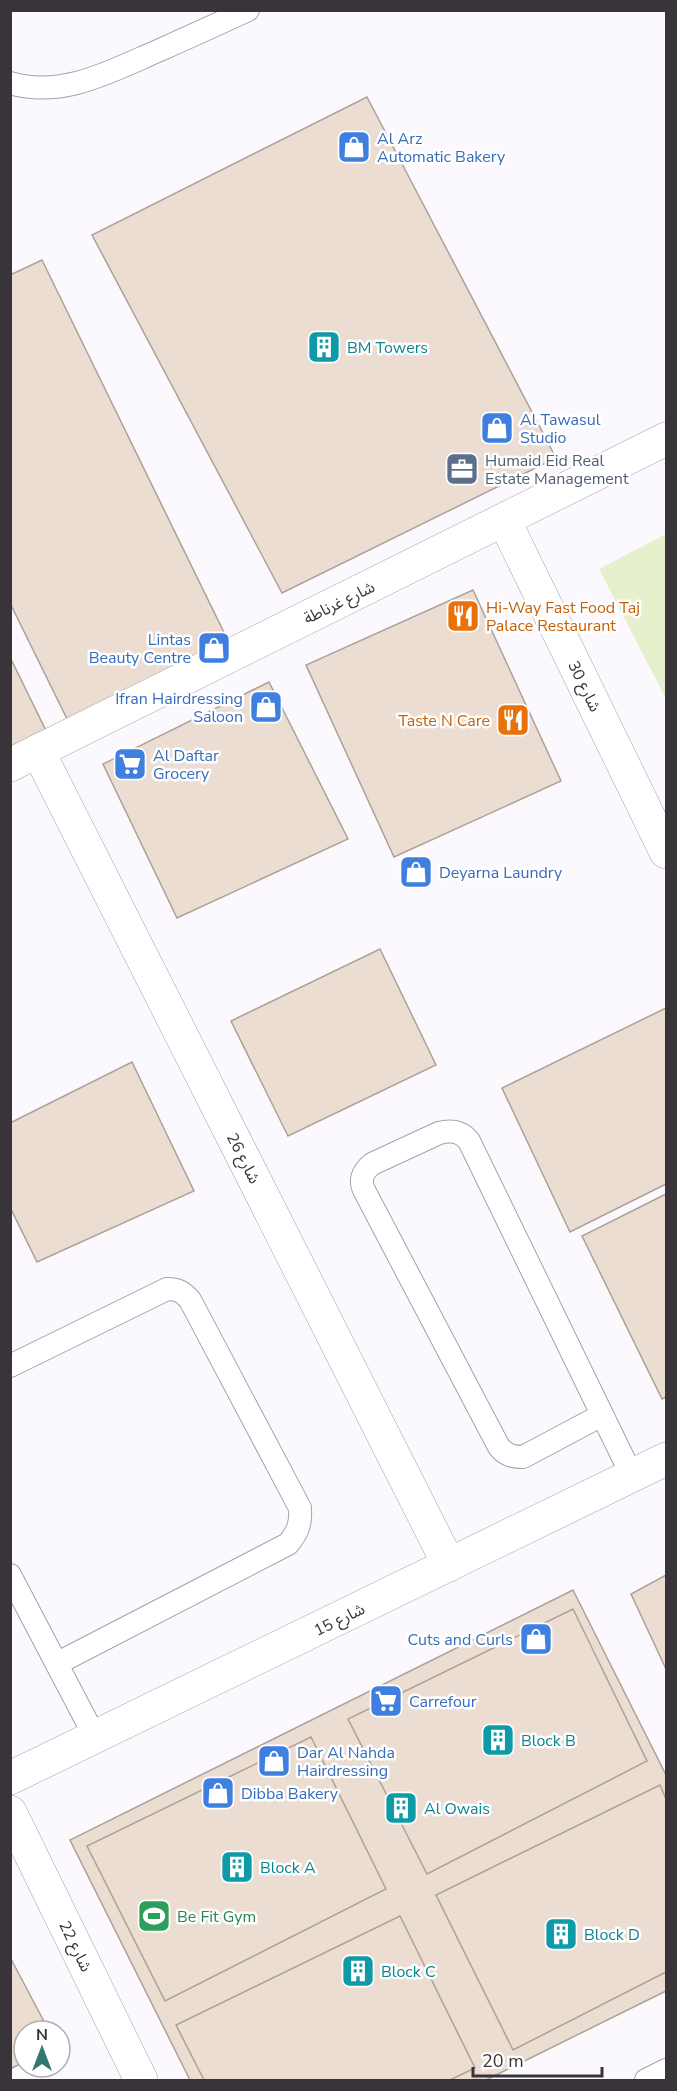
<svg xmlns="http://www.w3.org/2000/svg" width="677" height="2091" font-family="'Nunito Sans','Noto Sans Arabic',sans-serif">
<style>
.green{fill:#e7f0cd}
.building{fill:#ebddd2;stroke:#ada196;stroke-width:1.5}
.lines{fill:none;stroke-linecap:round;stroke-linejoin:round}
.service-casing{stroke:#a8a0ad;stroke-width:24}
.minor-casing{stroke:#a8a0ad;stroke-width:34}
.service{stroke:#fff;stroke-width:22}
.minor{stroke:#fff;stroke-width:33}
.labels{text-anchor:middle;stroke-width:5;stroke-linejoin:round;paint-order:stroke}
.shop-label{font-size:16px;fill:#366cbe;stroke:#fff;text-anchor:start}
.culture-label{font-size:16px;fill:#0d838f;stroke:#fff;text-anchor:start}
.service-label{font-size:16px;fill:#4e5e75;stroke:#fff;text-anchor:start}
.street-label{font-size:16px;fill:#38343a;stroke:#fff}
.food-label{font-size:16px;fill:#c56008;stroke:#fff;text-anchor:start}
.leisure-label{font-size:16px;fill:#27864d;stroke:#fff;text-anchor:start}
</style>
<rect width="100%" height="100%" fill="#fcf9fe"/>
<!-- green -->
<path class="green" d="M666,534v165l-67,-130z"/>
<!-- building -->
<g class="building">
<path d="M367,97l189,361 -274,135 -190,-358z"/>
<path d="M42,260l192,393 -161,78 -63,-128v-328z"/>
<path d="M473,590l88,191 -167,76 -88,-192z"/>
<path d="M10,657l41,84 -41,19z"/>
<path d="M269,682l79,157 -171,79 -74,-154z"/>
<path d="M380,949l56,116 -148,71 -57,-115z"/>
<path d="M666,1008v176l-96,48 -68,-144z"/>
<path d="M132,1062l62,129 -157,71 -27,-55v-84z"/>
<path d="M666,1194v203l-4,2 -80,-163z"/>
<path d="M666,1575v94l-35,-75z"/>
<path d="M573,1590l93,185v216l-180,89h-296l-120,-240z"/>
<path d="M573,1609l74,152 -220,113 -79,-155z"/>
<path d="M311,1737l75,152 -221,112 -78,-155z"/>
<path d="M660,1785l6,14v173l-153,78 -77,-155z"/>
<path d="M400,1916l75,152 -25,12h-246l-28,-55z"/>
<path d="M10,1957l39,74h-25v31l-14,7z"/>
</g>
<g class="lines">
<!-- service casing -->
<g class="service-casing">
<g id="service">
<path d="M10,83c53,16 103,-13 150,-33 29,-13 58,-26 88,-40"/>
<path d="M10,1366l157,-77c11,0 16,3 23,11l110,208c1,16 -2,24 -12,36l-230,119"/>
<path d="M602,1415l-79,42c-11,0 -17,-2 -24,-10l-134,-255c-6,-11 -3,-20 7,-28l67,-31c12,-3 22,-2 30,8l163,335"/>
<path d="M10,1575l85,162"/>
<path d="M646,2080l20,-10"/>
</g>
</g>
<!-- minor casing -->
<g class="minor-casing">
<g id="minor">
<path d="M504,520l162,332"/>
<path d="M38,751l411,814"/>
<path d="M10,765l656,-326"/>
<path d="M10,1778l656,-319"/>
<path d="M10,1812l131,268"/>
</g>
</g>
<!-- service -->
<use href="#service" class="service"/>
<!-- minor -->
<use href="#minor" class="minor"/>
</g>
<!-- icons -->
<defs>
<g id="shop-square" transform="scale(1.725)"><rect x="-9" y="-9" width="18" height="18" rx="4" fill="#3f7fe0" stroke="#fff"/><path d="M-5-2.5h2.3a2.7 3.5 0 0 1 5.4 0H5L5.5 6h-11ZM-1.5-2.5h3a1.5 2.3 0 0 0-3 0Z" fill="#fff"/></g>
<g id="building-square" transform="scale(1.725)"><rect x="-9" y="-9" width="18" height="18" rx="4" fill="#0f9aa8" stroke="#fff"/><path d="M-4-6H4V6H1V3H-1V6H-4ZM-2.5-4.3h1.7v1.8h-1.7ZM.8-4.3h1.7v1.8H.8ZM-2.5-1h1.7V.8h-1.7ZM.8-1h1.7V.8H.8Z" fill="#fff"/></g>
<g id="office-square" transform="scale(1.725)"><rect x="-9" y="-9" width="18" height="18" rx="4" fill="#5c6f8a" stroke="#fff"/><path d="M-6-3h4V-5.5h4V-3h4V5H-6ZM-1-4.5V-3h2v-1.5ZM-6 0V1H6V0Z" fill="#fff"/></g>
<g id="restaurant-square" transform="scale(1.725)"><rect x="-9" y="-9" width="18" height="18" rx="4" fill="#e8710a" stroke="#fff"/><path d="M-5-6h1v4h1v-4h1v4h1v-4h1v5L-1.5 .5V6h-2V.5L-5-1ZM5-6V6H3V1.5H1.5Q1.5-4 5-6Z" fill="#fff"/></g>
<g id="supermarket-square" transform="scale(1.725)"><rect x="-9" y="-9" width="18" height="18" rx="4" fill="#3f7fe0" stroke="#fff"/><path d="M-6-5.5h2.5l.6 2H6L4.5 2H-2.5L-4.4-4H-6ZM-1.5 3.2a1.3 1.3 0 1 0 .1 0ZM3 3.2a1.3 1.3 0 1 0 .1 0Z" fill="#fff"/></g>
<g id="stadium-square" transform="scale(1.725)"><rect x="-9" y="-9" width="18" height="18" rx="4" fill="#2e9e5b" stroke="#fff"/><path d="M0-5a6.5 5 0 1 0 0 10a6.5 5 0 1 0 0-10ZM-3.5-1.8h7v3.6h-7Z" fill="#fff"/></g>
</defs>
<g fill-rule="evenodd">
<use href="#shop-square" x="354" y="147"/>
<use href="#building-square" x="324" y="347"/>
<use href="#shop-square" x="497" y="428"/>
<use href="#office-square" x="462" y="469"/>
<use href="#restaurant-square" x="463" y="616"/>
<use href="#shop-square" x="214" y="648"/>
<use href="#shop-square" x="266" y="707"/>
<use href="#restaurant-square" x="513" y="720"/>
<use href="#supermarket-square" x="130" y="764"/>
<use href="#shop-square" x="416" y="872"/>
<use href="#shop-square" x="536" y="1639"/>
<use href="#supermarket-square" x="386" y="1701"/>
<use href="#building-square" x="498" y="1740"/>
<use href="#shop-square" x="274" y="1761"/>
<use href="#shop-square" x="218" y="1793"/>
<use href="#building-square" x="401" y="1808"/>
<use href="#building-square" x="237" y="1867"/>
<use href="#stadium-square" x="154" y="1916"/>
<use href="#building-square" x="561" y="1934"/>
<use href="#building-square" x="358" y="1971"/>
</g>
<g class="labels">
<!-- shop labels -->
<g class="shop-label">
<text x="377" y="144">Al Arz<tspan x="377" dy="18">Automatic Bakery</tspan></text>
<text x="520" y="425">Al Tawasul<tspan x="520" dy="18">Studio</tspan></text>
<text x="191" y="645" text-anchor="end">Lintas<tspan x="191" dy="18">Beauty Centre</tspan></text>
<text x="243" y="704" text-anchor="end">Ifran Hairdressing<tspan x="243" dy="18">Saloon</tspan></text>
<text x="153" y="761">Al Daftar<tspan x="153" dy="18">Grocery</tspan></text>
<text x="439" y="878">Deyarna Laundry</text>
<text x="513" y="1645" text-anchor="end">Cuts and Curls</text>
<text x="409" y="1707">Carrefour</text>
<text x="297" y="1758">Dar Al Nahda<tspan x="297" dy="18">Hairdressing</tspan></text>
<text x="241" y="1799">Dibba Bakery</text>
</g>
<!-- culture labels -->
<g class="culture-label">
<text x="347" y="353">BM Towers</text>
<text x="521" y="1746">Block B</text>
<text x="424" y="1814">Al Owais</text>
<text x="260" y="1873">Block A</text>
<text x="584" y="1940">Block D</text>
<text x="381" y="1977">Block C</text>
</g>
<!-- service labels -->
<g class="service-label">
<text x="485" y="466">Humaid Eid Real<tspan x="485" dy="18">Estate Management</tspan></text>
</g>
<!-- street labels -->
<g class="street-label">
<text transform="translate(339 602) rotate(-26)" y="6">شارع غرناطة</text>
<text transform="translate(585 686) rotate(64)" y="6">شارع 30</text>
<text transform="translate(244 1158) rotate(63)" y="6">شارع 26</text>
<text transform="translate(339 1619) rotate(-26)" y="6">شارع 15</text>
<text transform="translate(76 1946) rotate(64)" y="6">شارع 22</text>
</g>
<!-- food labels -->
<g class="food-label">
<text x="486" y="613">Hi-Way Fast Food Taj<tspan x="486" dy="18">Palace Restaurant</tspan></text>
<text x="490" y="726" text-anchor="end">Taste N Care</text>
</g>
<!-- leisure labels -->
<g class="leisure-label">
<text x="177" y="1922">Be Fit Gym</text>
</g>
</g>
<!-- border -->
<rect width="677" height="2091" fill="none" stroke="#38343a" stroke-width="24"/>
<!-- north arrow -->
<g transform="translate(42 2049)"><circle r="28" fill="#ffffff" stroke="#afaeb0" stroke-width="1.5"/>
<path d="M0-4.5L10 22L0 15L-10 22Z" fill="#31776d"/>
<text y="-9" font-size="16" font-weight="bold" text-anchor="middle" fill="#38343a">N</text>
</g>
<!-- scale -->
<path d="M473 2067v9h129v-9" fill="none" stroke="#38343a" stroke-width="3"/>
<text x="482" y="2067" font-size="18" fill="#38343a" stroke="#ffffff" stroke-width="4.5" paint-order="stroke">20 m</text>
</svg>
